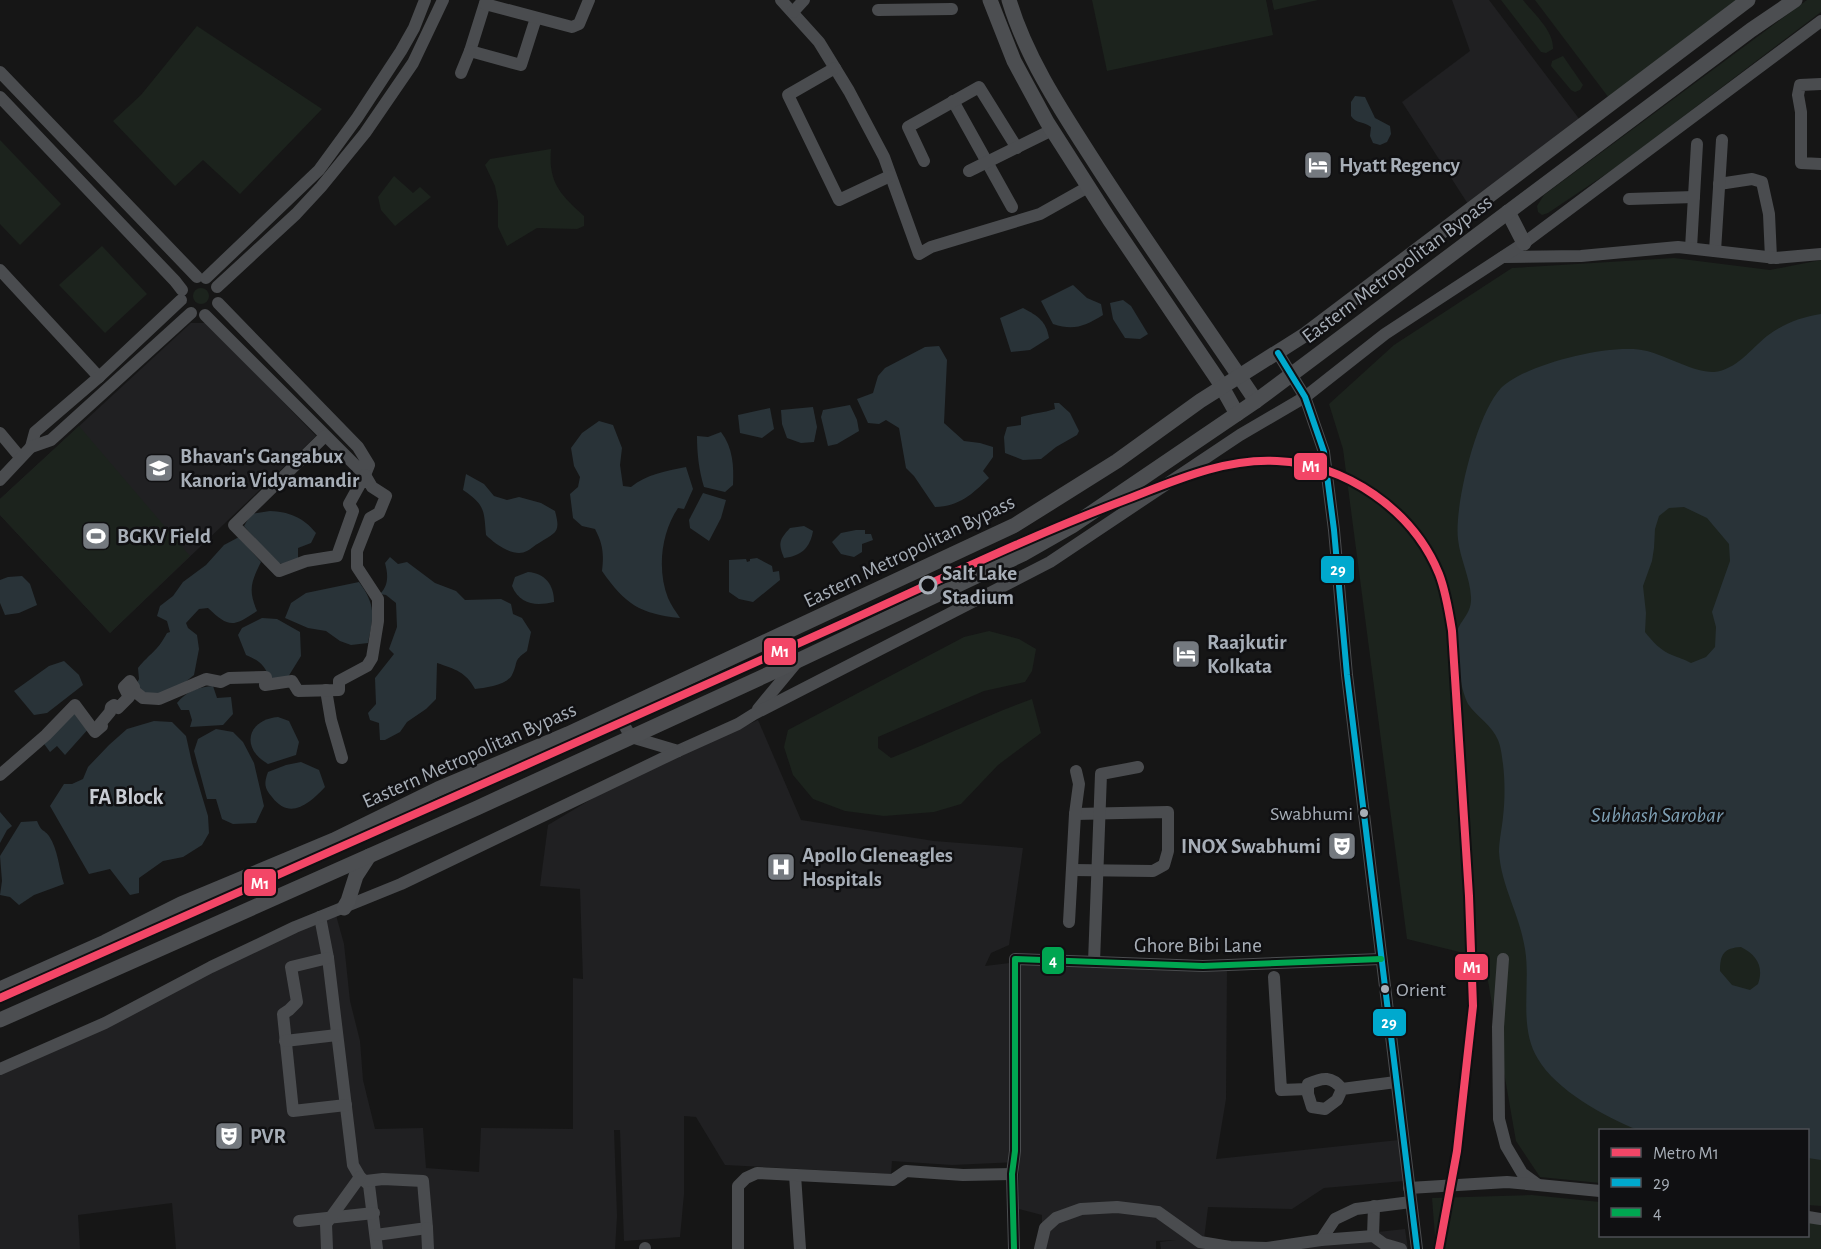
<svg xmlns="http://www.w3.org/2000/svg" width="1821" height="1249" font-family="'Alegreya Sans',sans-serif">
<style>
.built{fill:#202022}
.green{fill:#1c231d}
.water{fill:#293338;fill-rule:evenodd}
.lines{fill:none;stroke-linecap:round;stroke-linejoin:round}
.minor{stroke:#4a4c4f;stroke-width:12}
.major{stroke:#4c4e51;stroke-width:15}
.bus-1-casing{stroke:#101012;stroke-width:10}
.bus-2-casing{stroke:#101012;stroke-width:10}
.bus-1{stroke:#00a9ce;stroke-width:6}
.bus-2{stroke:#00a651;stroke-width:6}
.metro-1-casing{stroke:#101012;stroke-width:12}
.metro-1{stroke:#f34667;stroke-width:8}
.stop-dot{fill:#101012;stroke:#a7aeb7;stroke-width:3}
.bus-dot{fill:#a7aeb7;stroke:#101012;stroke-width:2}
.labels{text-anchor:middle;stroke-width:5;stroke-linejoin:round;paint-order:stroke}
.bus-label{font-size:20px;fill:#a7aeb7;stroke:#101012;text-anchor:end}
.poi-label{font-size:21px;font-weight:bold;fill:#a7aeb7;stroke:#101012;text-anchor:start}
.street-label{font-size:21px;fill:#a7aeb7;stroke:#101012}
.stop-label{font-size:21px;font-weight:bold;fill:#a7aeb7;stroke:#101012;text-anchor:start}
.neighbourhood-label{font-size:22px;font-weight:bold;fill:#c8ccd3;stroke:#101012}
.water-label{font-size:22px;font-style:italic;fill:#7e9fb3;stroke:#101012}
.line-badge{stroke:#101012;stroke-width:2}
.badge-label{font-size:16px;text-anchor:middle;font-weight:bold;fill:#fff}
</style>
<rect width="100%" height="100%" fill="#161616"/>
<!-- built -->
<g class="built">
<path d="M1452,0h37l91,120 -112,84 -66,-102 68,-51z"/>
<path d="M191,323h16l109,113 -206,197 -110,-118v-16z"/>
<path d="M758,720l43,100 133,21 89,7 -14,97 -18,8 -6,13 33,-4 209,7 -1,130 -10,60 183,-19 5,41 -80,7 -32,21 -84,-2 -4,32 72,4 129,-14 3,20h-247l-1,-7 16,-2 -20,1v8h-114v-34l-23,-6v-47l-67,3 -60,-4 -1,13 -166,-9 -29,-48 -12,-1v78l-4,43 -56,4 -4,-111h-6l3,86 -2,33h-439l-4,-46 -94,12 2,34h-80v-177l262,-125 74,-32 8,29 6,57 10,40 3,39 12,49 48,-1 3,40 53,4 2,-44 92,1v-151l10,1 -3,-90 -40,-3 8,-61 57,-34z"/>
</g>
<!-- green -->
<g class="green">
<path d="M1092,0h174l7,35 -166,36z"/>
<path d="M1272,0h46l-44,10z"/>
<path d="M1501,0h22c11,14 31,31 30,49l-7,4 -5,-1z"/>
<path d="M1535,0h207l-133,98z"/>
<path d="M1807,0h14v12l-203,154 -70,47 -6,2 -4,-3 -1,-6 7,-11z"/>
<path d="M197,26l125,83 -82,85 -37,-34 -28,26 -62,-65 28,-26z"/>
<path d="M1563,56l20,29 -3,5 -5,2 -4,-2 -20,-24 1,-5z"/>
<path d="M0,140l61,64 -41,41 -20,-21z"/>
<path d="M551,149c-3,34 10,46 33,67v10l-7,3 -40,-1 -30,18 -9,-19v-25l-3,-16 -10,-21 5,-6z"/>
<path d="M394,176l19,17 7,-6 11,10 -36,29 -14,-16 -3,-13z"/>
<path d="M102,246l45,48 -42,39 -46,-48z"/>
<path d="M1674,258l96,12 51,-10v946l-13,-1v-75h-208v53l-60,-6 -24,-36 -32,-183 -77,-19 -64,-490 -14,-45 65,-59 118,-77z"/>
<circle cx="201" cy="296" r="8"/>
<path d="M79,426l111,130 -80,77 -110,-118v-16z"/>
<path d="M989,631l30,8 17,10 -4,22 -7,11 -41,9 -106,46v11l13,10c48,-19 93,-42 141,-59l9,34 -43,32 -37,39 -27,8 -50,4 -39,-5 -32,-12 -20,-24 -9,-28 4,-17 176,-93z"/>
<path d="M1532,1195l68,7v34h208v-14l13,2v25h-385l-4,-51z"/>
</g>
<!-- water -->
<g class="water">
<path d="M1355,96l10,1 10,21 15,8 1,8 -4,8 -7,3 -7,-2 -3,-7 1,-9c-7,-6 -15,-3 -20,-11v-14z"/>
<path d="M1073,285l14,13 14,6 2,11c-18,11 -29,16 -50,9l-12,-23z"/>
<path d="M1123,300l8,6 17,28 -8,5 -15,-1 -12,-19 -3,-16z"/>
<path d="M1023,308c15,8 23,13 26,30l-19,12 -19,2 -11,-34z"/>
<path d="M1821,314v846l-13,-2v-28h-170c-33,-13 -82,-40 -100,-71 -20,-32 -7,-75 -13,-110 -5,-34 -24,-63 -26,-97 0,-11 3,-24 4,-35 2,-17 2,-36 0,-53 -1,-7 -2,-17 -5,-24 -6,-15 -21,-23 -30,-36 -3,-6 -6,-16 -7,-22 -2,-8 -7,-41 -5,-47 3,-15 16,-20 15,-38 -1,-20 -11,-38 -13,-58 -4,-34 19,-126 43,-151 24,-24 113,-46 146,-37 19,5 49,22 67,21 22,-2 37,-23 53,-36 16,-12 34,-19 54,-22zM1684,507l23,11 22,26 1,17 -18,51 4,15 -1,20 -9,10 -15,6c-7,-4 -12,-5 -19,-8 -11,-4 -20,-14 -27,-23l1,-19 -3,-27 9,-25 2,-13 1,-19 4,-13 10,-8zM1741,947c16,8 23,20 17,37l-8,6 -18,-5 -12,-14c0,-17 4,-23 21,-24z"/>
<path d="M939,346l8,14 -3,63 20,18 16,2 13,4v10l-10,14 6,7c-18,17 -29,28 -54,29l-21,-31 -8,-8 -7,-40 -13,-8 -7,4 -11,-1 -11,-24 16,-6 5,-17 7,-8 40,-21z"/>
<path d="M1054,403h5l11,10 9,18 -2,4 -21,12 -15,12 -18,1 -18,-7 -1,-16 3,-10 14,-2v-8c12,-4 22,-4 34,-8z"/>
<path d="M850,405l7,15 2,11 -22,13 -9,2 -7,-29 2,-7z"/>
<path d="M813,407l4,20 -3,15 -13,1 -14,-5 -5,-14 -1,-14z"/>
<path d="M770,408l4,21 -12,9 -22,-5 -2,-18z"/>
<path d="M599,421l14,4 9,23 -2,17 3,21 8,1c16,-13 35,-16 55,-20l7,22 -9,20 -6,-1c-17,25 -21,62 -10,90 3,7 8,14 12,20 -40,-4 -55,-14 -78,-47 2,-17 1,-27 -7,-42l-13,-3 -9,-8 -3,-24 8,-7 2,-10 -6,-11 -3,-18 11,-15z"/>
<path d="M721,432c12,16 13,34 12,53l-8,7 -21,-5c-5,-17 -7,-33 -7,-51l11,1z"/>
<path d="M466,474l18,10 10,12 13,4 12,-3 22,6 14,8c6,22 1,21 -16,32 -4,2 -8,6 -12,8 -13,7 -32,-7 -41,-16 -2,-25 -1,-30 -23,-45z"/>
<path d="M703,493l23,7 -5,18 -12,23 -19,-13 -1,-8z"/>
<path d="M270,511c19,1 33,6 46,22l-5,10 -13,5v13l-8,4 -14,-2 -32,-37 7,-12z"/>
<path d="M804,526l9,5c-3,17 -12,25 -29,27 -6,-15 -5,-18 6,-30z"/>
<path d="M856,530h9v4h6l2,6 -11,4v8l-8,5 -13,-3 -9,-12 9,-9z"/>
<path d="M239,537l22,25c-10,20 -13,28 -4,49 -24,16 -28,17 -49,-3l-9,1 -13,14 2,5 9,7 2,14 -5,26 -21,17 -14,7 -25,-11 5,-9 -1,-11c12,-15 19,-16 29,-35l3,-1 -3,-11 -10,-5 3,-10 13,-10 10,-14 23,-17 18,-20z"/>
<path d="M390,557l8,7 9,-2 28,21 21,8 9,9 36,-1 10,5 2,10 9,4 9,14 -4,19c-15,11 -8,10 -15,24 -5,10 -27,13 -37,14 -9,-17 -20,-20 -38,-26l-1,36 -10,10 -19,13 -7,10 -15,8h-5l-1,-17 -9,-3 -2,-7 8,-9 -1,-26 19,-24 -5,-5 8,-22 -1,-24 -10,-8 -6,-1c9,-9 8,-20 5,-31z"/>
<path d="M757,558l15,8 1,6 6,-1 1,9 -27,22 -14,-3 -10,-7v-32l17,-1 1,3 3,-1v-2z"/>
<path d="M528,572c17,1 26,13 26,30 -18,4 -34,3 -42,-16l3,-9z"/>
<path d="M22,576l8,8 7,21 -18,8 -14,2 -5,-12v-23l8,-3z"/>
<path d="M359,582c17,23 15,34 9,61l-17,2 -11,-4 -14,-10 -18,-3 -23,-10 6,-15 15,-10z"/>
<path d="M262,618l15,1 23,13 1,24 -13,21 -18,4c-4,-15 -10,-20 -24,-26l-8,-20 4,-7z"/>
<path d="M64,661l15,14 4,10 -36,28 -13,2 -20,-24 35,-25z"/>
<path d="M213,686l4,12 14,-1 2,17 -10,11 -33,2 2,-7 -3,-10h-8l-4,-7c10,-12 21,-16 36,-17z"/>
<path d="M75,709l15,18 -25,28 -8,-9 -7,6 -8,-11z"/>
<path d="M278,717l11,4 10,21 -3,13 -28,9c-27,-15 -22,-44 10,-47z"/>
<path d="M154,721l18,1 14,14 6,27 16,53 1,17 -7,12 -19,12 -20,4 -24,17v15l-9,2 -20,-26 -21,5 -39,-68 14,-22h8l11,-5 5,-12 21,-22 18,-16z"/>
<path d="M216,729l17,3 10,10 11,21 10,43 -8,17 -23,1 -11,-5 -6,-20h-9l-13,-48 4,-12z"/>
<path d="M301,762l18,8 6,17c-15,16 -35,34 -53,10 -8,-9 -8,-14 -4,-25l18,-7z"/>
<path d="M0,812l12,14 -5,4 -7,13z"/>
<path d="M37,821c5,12 7,8 12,15 9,13 10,33 15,48l-30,11 -15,10 -9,-8 -10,-2 2,-14 -2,-25 21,-34z"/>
</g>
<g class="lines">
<!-- minor -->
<g class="minor">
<path d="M486,0l-16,51 51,14 15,-47"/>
<path d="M781,0l38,42 30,49 35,66 35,97 12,-7 109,-33 48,-27"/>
<path d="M485,4l87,23 7,-3 10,-24"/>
<path d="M878,10l74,-1"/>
<path d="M793,12l11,-12"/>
<path d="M835,68l-47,27 51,105 51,-24"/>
<path d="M0,72l197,205"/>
<path d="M461,73l9,-22"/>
<path d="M1821,84l-21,1 -2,10 3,17v51l20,1"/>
<path d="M0,97l175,184 7,9"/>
<path d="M953,101l59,106"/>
<path d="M924,161l-16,-34 71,-40 38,61"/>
<path d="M969,171l83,-41"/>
<path d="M1719,184l33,-5 10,3 7,32 2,44"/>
<path d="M1629,199l65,-2"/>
<path d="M1691,248l6,-104"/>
<path d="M1715,251l7,-111"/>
<path d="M1503,257l78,-1 97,-9 98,11 45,-4"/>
<path d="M0,270l99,107"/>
<path d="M206,278l113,-108 38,-52 44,-67 13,-23 11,-28"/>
<path d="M217,287l79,-73 25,-27 44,-54 48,-70 30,-63"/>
<path d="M205,315l160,160 4,-10 -11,-18 -140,-144"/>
<path d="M1278,353l27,44 19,55 10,78 13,145 70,574"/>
<path d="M0,433l20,24"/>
<path d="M31,447l4,-15 64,-55 82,-77"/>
<path d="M0,480l31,-33 20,-7 140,-127"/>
<path d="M326,690l5,30 11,38"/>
<path d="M758,709l39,-47"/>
<path d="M616,711l15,26 47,14 60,-27 16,-10 296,-152 190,-127 65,-38 80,-63 139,-91 297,-222"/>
<path d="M0,775l46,-40 29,-30 20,27 7,-6 -2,-2 10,-12 1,-5 3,-2 4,3 11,-11 -5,-10 6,-6 4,6 -1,3 10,8 16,1 47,-20 15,3 8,-4 37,-1 -1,8 27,-4 6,10 41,-1v-9l28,-15 5,-8 6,-37v-22l-21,-32v-16l13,-33 9,-5 7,-17 -14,-9 -7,-12 -16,29 4,7 -16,45 -31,5 -27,10 -45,-46 91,-89"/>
<path d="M1072,870l81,1 11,-6 4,-14v-39l-93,2"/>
<path d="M320,917l8,41 25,207 7,12 9,8 8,64"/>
<path d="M1069,922l6,-108 4,-30 -3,-13"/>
<path d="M328,958l-37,9 6,35 -8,8 -6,4 10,97 53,-6"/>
<path d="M1503,959l-5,68 1,92 7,27 16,27 15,11"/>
<path d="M1094,962l7,-188 37,-7"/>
<path d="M1274,977l7,113 27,-1"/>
<path d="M285,1041l52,-6"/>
<path d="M0,1069l105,-46 106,-56 84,-40 106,-43 277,-133"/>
<path d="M1342,1089c-10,-13 -19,-12 -34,-5v10l4,13 13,2 12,-9 5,-11 54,-7"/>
<path d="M795,1175l5,74"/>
<path d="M366,1181l17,-2 40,2 4,47 -51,7"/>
<path d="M1409,1188l98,-6 93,9"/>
<path d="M1808,1217l13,2"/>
<path d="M299,1221l75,-8"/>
<path d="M427,1228l1,21"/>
<path d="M1373,1236l1,-30"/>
<path d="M1321,1240l14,-21 21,-10 55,-7"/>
<path d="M645,1248v1"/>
<path d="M327,1249l-1,-25 34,-47"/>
<path d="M738,1249v-63l8,-8 11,-5 136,7 13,-9 57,4 49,-1"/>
<path d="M1014,1249l-2,-75 3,-23v-192l188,7 178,-7"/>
<path d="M1040,1249l5,-21 11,-10 25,-9 36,-2 41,5 42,30 30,5 37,1 54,-8 52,-4 11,8 17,5"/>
</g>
<!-- major -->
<g class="major">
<path d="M990,0l24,61 33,61 62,97 109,161 19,34"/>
<path d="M1009,0c18,60 54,113 88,166 51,79 106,156 159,235"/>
<path d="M1508,212l16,31"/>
<path d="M344,908l4,-7 8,-25 13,-20"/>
<path d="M0,989l105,-47 76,-38 153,-64 104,-51 130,-55 447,-209 102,-64 83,-60 106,-67 442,-334"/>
<path d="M0,1020l477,-212 320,-147 226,-107 49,-28 184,-125 495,-371 44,-30"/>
</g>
<!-- bus-1 casing -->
<g class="bus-1-casing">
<path id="bus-1" d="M1278,353l27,44 19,55 10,78 13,145 70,574"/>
</g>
<!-- bus-2 casing -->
<g class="bus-2-casing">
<path id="bus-2" d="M1014,1249l-2,-75 3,-23v-192l188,7 178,-7"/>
</g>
<!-- bus-1 -->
<use href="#bus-1" class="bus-1"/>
<!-- bus-2 -->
<use href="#bus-2" class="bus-2"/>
<!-- metro-1 casing -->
<g class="metro-1-casing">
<path id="metro-1" d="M0,998c282,-125 563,-249 844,-375 93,-42 186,-87 281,-123 49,-19 99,-42 152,-39 69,3 136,49 162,113 7,18 10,38 13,57l17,265 4,110 -16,145 -18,98"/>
</g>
<!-- metro-1 -->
<use href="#metro-1" class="metro-1"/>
</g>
<!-- icons -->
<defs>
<g id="hotel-square" transform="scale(1.5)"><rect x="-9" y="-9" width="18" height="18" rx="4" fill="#74797f" stroke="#101012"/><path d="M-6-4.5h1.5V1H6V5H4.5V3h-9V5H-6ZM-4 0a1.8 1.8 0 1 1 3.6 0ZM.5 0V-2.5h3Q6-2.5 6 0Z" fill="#fff"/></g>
<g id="school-square" transform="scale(1.5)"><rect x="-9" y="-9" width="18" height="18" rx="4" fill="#74797f" stroke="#101012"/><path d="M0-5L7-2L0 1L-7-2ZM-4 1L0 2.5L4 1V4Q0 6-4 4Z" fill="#fff"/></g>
<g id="stadium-square" transform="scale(1.5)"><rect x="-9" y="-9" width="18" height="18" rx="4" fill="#74797f" stroke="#101012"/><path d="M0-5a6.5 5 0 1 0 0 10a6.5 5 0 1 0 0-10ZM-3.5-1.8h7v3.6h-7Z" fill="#fff"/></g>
<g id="theatre-square" transform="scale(1.5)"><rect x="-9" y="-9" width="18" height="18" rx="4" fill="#74797f" stroke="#101012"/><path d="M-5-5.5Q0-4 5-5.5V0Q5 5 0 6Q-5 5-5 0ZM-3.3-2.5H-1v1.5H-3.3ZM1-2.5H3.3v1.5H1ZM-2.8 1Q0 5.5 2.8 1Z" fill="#fff"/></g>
<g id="hospital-square" transform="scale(1.5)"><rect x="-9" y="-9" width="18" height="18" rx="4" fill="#74797f" stroke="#101012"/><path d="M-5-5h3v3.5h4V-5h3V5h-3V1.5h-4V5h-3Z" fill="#fff"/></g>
</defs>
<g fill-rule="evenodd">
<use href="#hotel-square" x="1318" y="165"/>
<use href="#school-square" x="159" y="468"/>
<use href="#stadium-square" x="96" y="536"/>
<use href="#hotel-square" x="1186" y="654"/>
<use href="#theatre-square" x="1342" y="846"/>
<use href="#hospital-square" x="781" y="867"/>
<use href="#theatre-square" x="229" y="1136"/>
</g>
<!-- markers -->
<circle class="stop-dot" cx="928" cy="585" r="8"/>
<g class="bus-dot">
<circle cx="1364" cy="813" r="5"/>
<circle cx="1385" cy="989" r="5"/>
</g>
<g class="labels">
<!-- bus labels -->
<g class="bus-label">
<text x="1353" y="820">Swabhumi</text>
<text x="1396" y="996" text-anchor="start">Orient</text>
</g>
<!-- poi labels -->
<g class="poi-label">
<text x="1339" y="172">Hyatt Regency</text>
<text x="180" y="463">Bhavan's Gangabux<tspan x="180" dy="24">Kanoria Vidyamandir</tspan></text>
<text x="117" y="543">BGKV Field</text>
<text x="1207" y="649">Raajkutir<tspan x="1207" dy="24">Kolkata</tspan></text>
<text x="1321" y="853" text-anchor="end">INOX Swabhumi</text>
<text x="802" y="862">Apollo Gleneagles<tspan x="802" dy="24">Hospitals</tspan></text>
<text x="250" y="1143">PVR</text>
</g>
<!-- street labels -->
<g class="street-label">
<text transform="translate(1397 269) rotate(-37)" y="7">Eastern Metropolitan Bypass</text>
<text transform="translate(909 551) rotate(-26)" y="7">Eastern Metropolitan Bypass</text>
<text transform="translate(469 755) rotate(-24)" y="7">Eastern Metropolitan Bypass</text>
<text x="1198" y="952">Ghore Bibi Lane</text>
</g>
<!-- stop labels -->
<g class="stop-label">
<text x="942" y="580">Salt Lake<tspan x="942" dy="24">Stadium</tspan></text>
</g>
<!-- neighbourhood labels -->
<g class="neighbourhood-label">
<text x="126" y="804">FA Block</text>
</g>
<!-- water labels -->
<g class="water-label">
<text x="1657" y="822">Subhash Sarobar</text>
</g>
</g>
<g class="line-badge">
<rect x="1293" y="452" width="35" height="29" rx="6" fill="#f34667"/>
<rect x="1320" y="555" width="35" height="29" rx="6" fill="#00a9ce"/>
<rect x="763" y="637" width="34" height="29" rx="6" fill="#f34667"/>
<rect x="243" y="868" width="34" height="29" rx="6" fill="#f34667"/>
<rect x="1041" y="946" width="24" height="29" rx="6" fill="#00a651"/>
<rect x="1454" y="953" width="35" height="28" rx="6" fill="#f34667"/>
<rect x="1372" y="1008" width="35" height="29" rx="6" fill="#00a9ce"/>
</g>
<g class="badge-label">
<text x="1311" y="472">M1</text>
<text x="1338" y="575">29</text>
<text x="780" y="657">M1</text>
<text x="260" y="889">M1</text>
<text x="1053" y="966">4</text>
<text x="1472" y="973">M1</text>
<text x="1389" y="1028">29</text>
</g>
<!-- legend -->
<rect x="1599" y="1129" width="210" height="108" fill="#101012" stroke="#4c4f54" stroke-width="1.5"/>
<rect x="1611" y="1148" width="30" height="9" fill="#f34667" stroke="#4c4f54" stroke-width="1.5"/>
<text x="1653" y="1159" font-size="18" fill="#a7aeb7">Metro M1</text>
<rect x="1611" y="1178" width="30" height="9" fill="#00a9ce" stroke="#4c4f54" stroke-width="1.5"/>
<text x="1653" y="1189" font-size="18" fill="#a7aeb7">29</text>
<rect x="1611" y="1208" width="30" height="9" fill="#00a651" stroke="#4c4f54" stroke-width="1.5"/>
<text x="1653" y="1219" font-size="18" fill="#a7aeb7">4</text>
</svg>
